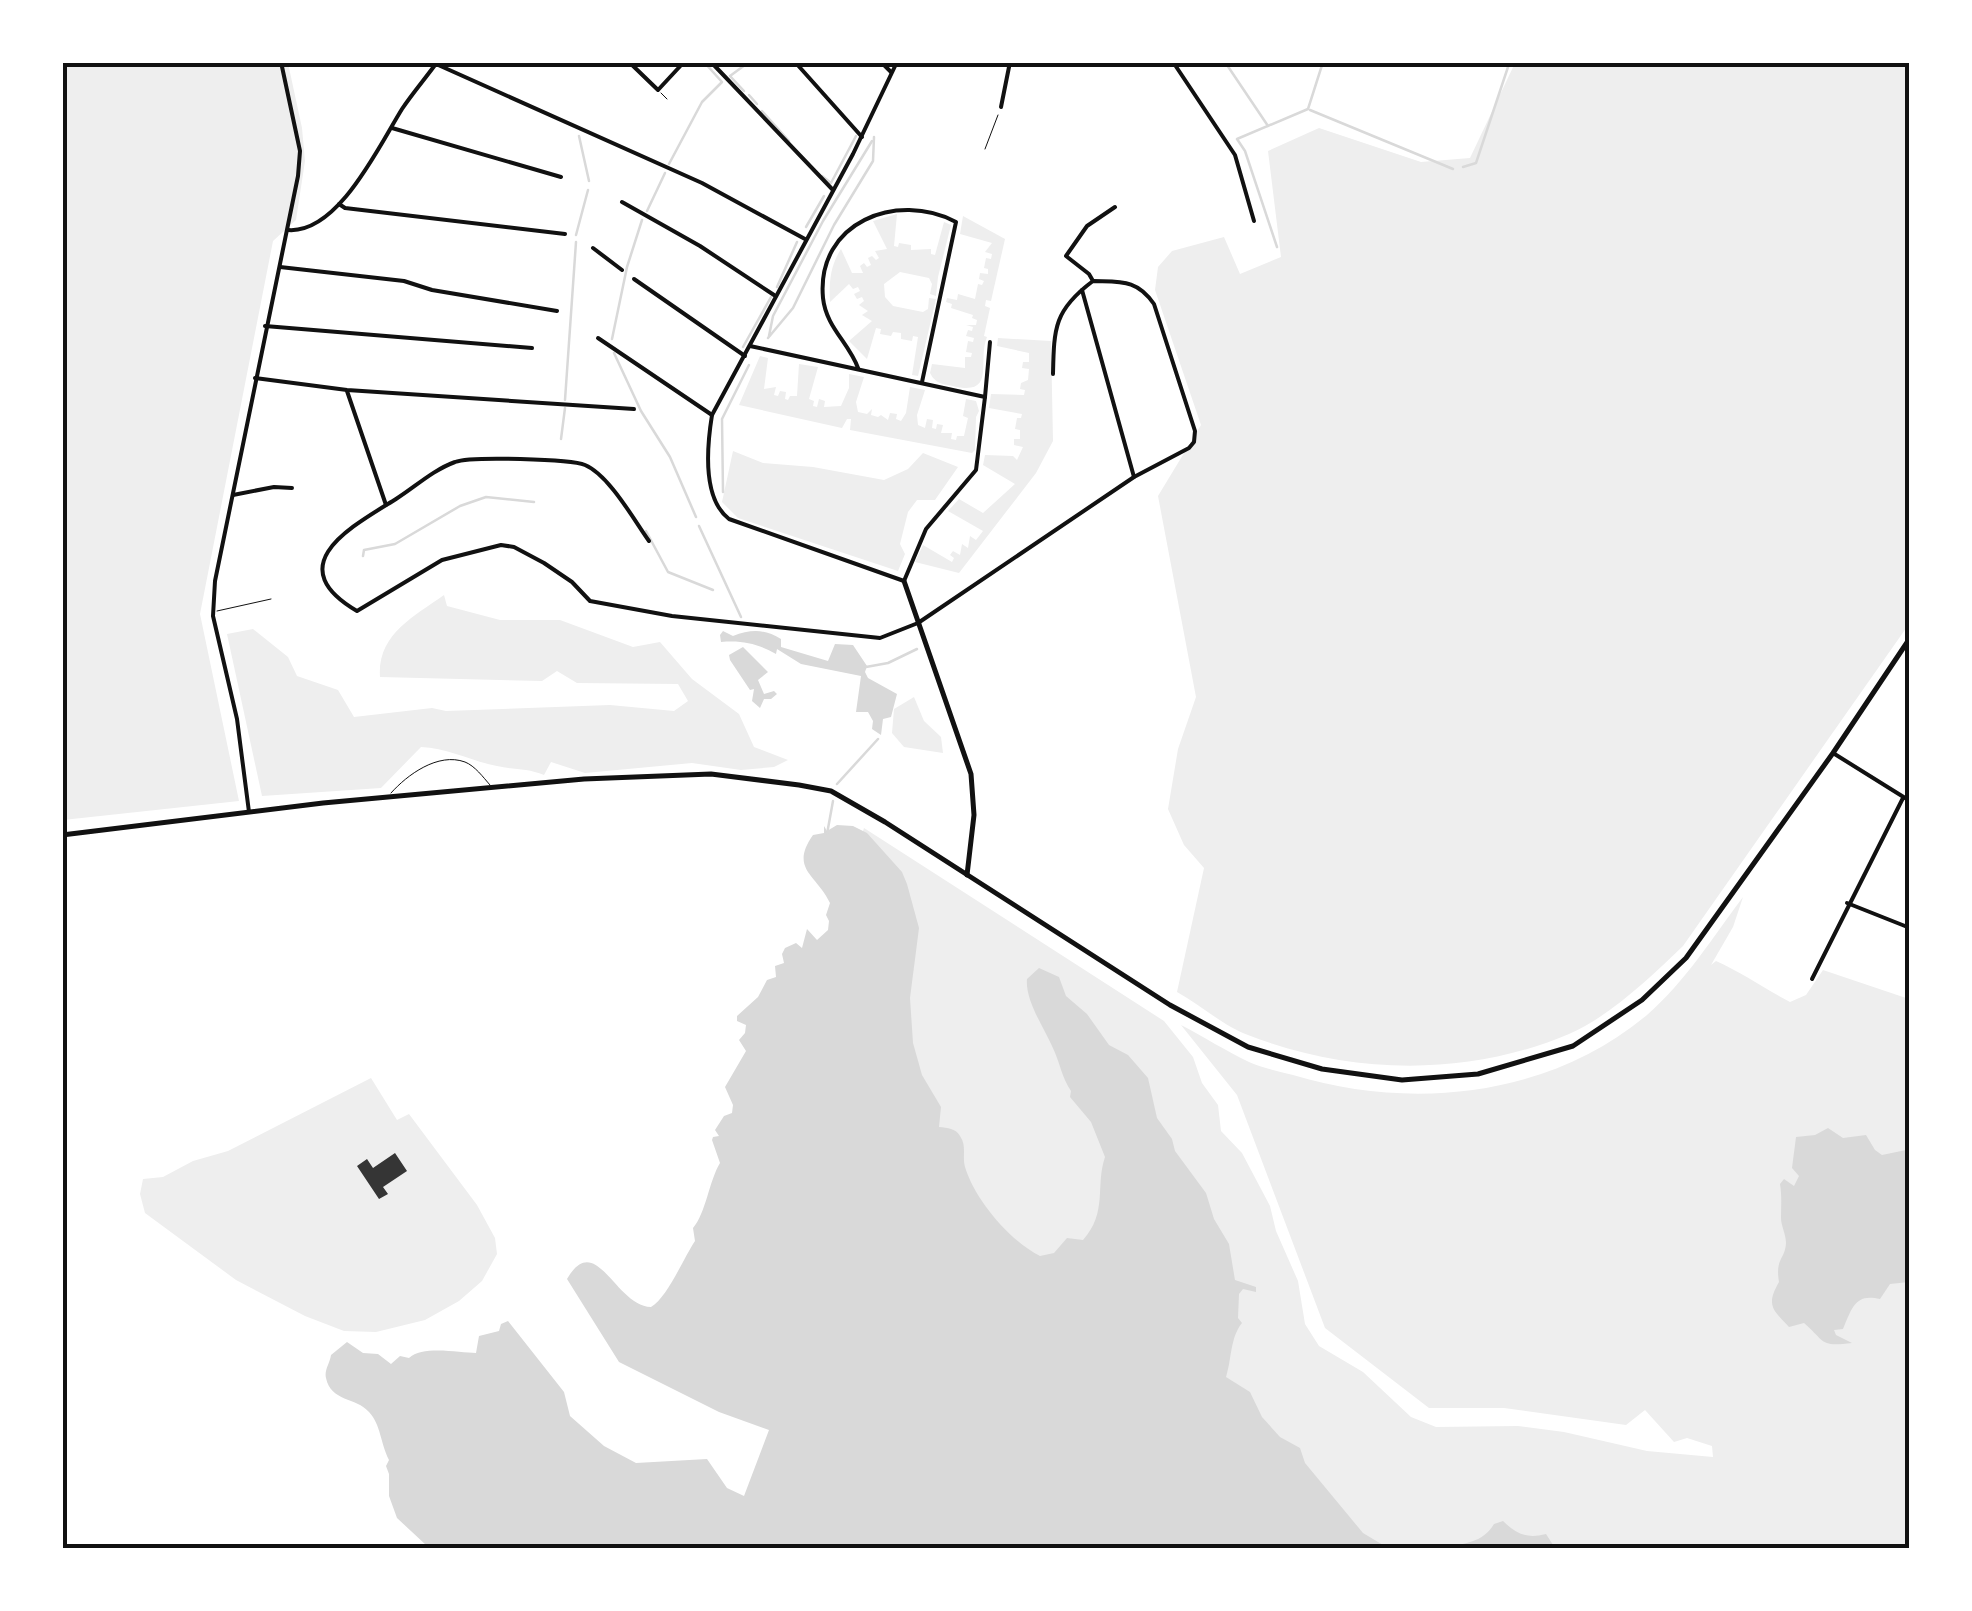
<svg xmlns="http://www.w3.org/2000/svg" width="1972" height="1611" font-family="'PT Sans Narrow',sans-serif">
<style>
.green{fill:#eee}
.water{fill:#d9d9d9}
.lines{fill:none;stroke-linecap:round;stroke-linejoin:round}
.stream{stroke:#d9d9d9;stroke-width:2.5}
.building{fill:#353535}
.path{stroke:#111;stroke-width:1}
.service{stroke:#111;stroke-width:1}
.minor{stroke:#111;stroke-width:4}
.tertiary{stroke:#111;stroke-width:5}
.secondary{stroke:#111;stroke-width:5}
.neatline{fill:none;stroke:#111;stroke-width:4}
</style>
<rect width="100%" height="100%" fill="#fff"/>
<!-- green -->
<g class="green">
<path d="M62,63h226l14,65 3,33 -9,59 -23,21 -73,373 39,187 -176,19z"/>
<path d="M1515,63h394v561l-226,322c-31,30 -74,71 -114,88 -101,43 -219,41 -321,1 -25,-9 -47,-30 -71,-43l27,-124 -20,-23 -16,-36 10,-60 18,-52 -38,-201 43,-71 -46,-135 3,-23 14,-16 52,-14 16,37 41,-17 -13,-106 51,-23 102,34 49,-4z"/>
<path d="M897,214l-3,32 4,1 1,-4 12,2v5l20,-1v5l4,1 9,-33 7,3 -13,52 -2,19 -6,-2 2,-10 -3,-6 -29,-6 -16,12 1,13 8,9 30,6 5,-3 1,-11 7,1 -18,77 -6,-1 6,-38 -5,-1 -1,5 -11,-2v-6l-8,-1 -2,4 -11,-2 1,-5 -5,-1 -9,31 -18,-18 23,-20 -10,-6 6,-4 -9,-6 5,-4 -2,-4 -5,2 -3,-5 6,-3 -2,-4 -5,2 -4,-5 -19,18c-1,-19 0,-36 11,-53l11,24h11l-3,-7 4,-3 3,4 4,-2 -3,-7 4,-2 4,4 3,-2 -4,-7 12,-2 -14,-28z"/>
<path d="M963,216l42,23 -14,62 -5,-1 -1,6 5,2 -6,28 3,1c-10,24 9,57 -30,50 -12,-3 -21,-2 -27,-14l2,-9 33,4v-11h6l1,-4 -6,-1 2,-11 5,1 1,-4 -8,-2 2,-6 4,1 1,-4 -7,-2h10l1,-5 -5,-2 1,-3 -22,-7 1,-4 -6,-2 1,-4 10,2 1,-6 17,5 3,-15 4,1 2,-4 -5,-2 1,-6 8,1v-5l-4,-1 2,-10 5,1 1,-5 -7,-2 7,-9 -32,-9z"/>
<path d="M998,338l53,3 2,100 -17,32 -77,100 -44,-11 8,-17 29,17 2,-4 -4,-3 3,-4 7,4 2,-11 6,4 2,-12 6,4 7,-9 -35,-20 11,-12 24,14 32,-29 -32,-19 2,-10 28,1 4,4 6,-13 -9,-2v-6h6v-9l-5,-1 2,-11h4l1,-4 -33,-6 2,-14 33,1 1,-5 -5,-1 1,-6 7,-3 1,-11 -7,-1 1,-6h6v-9l-32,-7z"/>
<path d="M760,356l8,2 -4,31 12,-2 -2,8 4,1 2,-5 6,1 -1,7 3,1 2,-4h7l2,-32 19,3 -9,32 5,2 -1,5 4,1 2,-8 6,2 -1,6 17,-1 8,-18v-14l15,3 -8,25 2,10 9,2 5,-5 -1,6 7,2 3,-2 7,5 2,-7 7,1 -1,5 5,2 5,-8 4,-26 15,3 -8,25 1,10 7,3 2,-9 6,1 -1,8 4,1 1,-5 6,1 -2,8h11l-1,6 5,1 1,-4h7l4,-18 -5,-2 3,-17 10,2 3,10 -3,6 -1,33 -3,3 -122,-23 1,-11h-4l-5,9 -103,-23z"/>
<path d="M733,451l30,12 50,4 71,13 24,-11 15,-16 35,14 -23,33h-18l-9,12 -8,32 5,10 -7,17 -160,-53 -16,-16z"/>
<path d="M444,595l3,11 53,14h60l73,27 27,-5 32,37 47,35 15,33 34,13 -14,7 -33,3 -49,-7 -107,10 -34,-11 -7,13c-16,-7 -30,-5 -47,-9 -26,-5 -49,-18 -76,-19l-40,41 -119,8 -35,-162 26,-5 35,28 9,19 41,14 16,27 78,-9 14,3 164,-6 64,6 14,-10 -10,-17 -101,-1 -20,-12 -15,10 -162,-4c-3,-42 33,-60 64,-82z"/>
<path d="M914,697l10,24 17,16 2,16 -39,-6 -12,-14 2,-24z"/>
<path d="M864,828l300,193 29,36 9,26 16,22 3,26 21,22 28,53 6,25 22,50 7,43 14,22 44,26 48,45 25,10 82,-1 46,6 83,19 66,6 -1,-11 -25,-8 -13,4 -29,-32 -19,15 -122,-17h-75l-104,-80 -88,-233 -56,-70c23,12 45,26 68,37 13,6 29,9 44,13 119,36 256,22 354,-60 39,-34 65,-77 96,-118l-10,30 -22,38 5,-4c25,11 49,28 74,41l16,-7 17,-25 86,29v549h-647l-292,-226 -117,-461z"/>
<path d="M371,1078l26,42 12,-6 68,91 18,33 2,16 -15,27 -23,20 -34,19 -49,12 -32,-1 -39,-15 -69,-36 -91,-67 -5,-19 3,-15 20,-2 30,-16 35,-10z"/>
</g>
<!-- water -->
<g class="water">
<path d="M723,631l10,5c18,-7 32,-7 48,3v8l47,14 7,-17 18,1 14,21 -2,6 3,6 29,16 -6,23 -8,2 -2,16 -9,-6 1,-8 -5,-9h-12l5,-36 -60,-12 -24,-15 -1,5c-18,-10 -33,-14 -55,-12l-1,-7z"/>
<path d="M743,647l25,25 -10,8 6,14 10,-3 3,3 -6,5h-7l-4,9 -8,-7 2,-12 -4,1 -20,-30 -1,-5z"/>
<path d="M837,825l16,1 14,7 35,39 5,12 12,44 -9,70 3,45 9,32 19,32 -2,20c9,1 16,1 21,9 7,10 2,20 5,31 10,33 45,74 75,89l14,-3 13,-15 16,2c25,-28 12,-54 22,-83l-14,-35 -21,-25 1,-6c-10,-15 -11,-29 -19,-45 -9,-20 -27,-46 -25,-67l12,-11 20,9 7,19 21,18 22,31 19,10 20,23 9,40 15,21 3,12 31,42 8,26 15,25 6,36 21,7v5l-13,-3 -4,5 -1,24 4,5c-12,15 -10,35 -16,54l24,15 12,25 18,20 20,11 5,15 58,70 25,15h-931l-31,-3 -29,-27 -8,-22v-22l-3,-8 3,-6c-9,-18 -8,-35 -20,-48 -13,-15 -38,-10 -43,-34 -2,-8 4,-15 5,-23l16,-13 16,11 15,1 13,10 9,-8 9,2c14,-13 51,-5 67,-5l3,-17 20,-5 2,-7 7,-3 56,71 6,24 34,30 32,17 71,-4 20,29 17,8 25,-66 -50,-18 -100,-50 -52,-83c29,-50 48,27 84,28 16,-9 32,-48 44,-66l-2,-13c13,-15 16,-47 27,-65l-8,-23 1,-3 6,-1 -4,-6 9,-14 8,-3 1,-8 -8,-18 21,-36 -7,-11 6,-7 1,-8 -9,-4v-5l21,-19 9,-17 9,-3 -1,-11 9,-3 -2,-9 3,-6 11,-5 6,5 5,-19 10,11 11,-10 1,-9 -3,-6 4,-12c-13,-28 -41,-34 -17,-68l11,-2v-7l3,5z"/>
<path d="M1909,1119v163l-19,2 -10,15c-25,-6 -28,9 -37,30l-9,1 2,5 16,8c-33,4 -26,-1 -48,-20l-15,4c-17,-18 -23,-22 -10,-45 -4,-24 6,-22 7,-39 0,-9 -5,-17 -5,-25 0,-12 1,-22 -1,-34l4,-5 10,7 5,-10 -7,-8 4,-31 19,-2 13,-7 15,10 23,-3 9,15 7,5 24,-5z"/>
<path d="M1503,1521c13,13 24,18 43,13l9,14h-110c19,-5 38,-5 49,-24z"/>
</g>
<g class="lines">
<!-- stream -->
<g class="stream">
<path d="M1225,62l43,64"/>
<path d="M744,91l-14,-15 19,-14"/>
<path d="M749,95l8,9"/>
<path d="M1310,110l143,59"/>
<path d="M762,111l27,30"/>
<path d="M579,136l10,45"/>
<path d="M669,164l33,-62 20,-20 -18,-20"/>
<path d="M1463,167l13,-4 33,-99 -5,-2"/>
<path d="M822,176l9,7 25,-47"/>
<path d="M647,211l18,-38"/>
<path d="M806,227l18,-31"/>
<path d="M576,235l12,-45"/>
<path d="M1277,247l-32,-96 -8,-12 71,-30 15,-47"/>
<path d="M777,287l20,-45"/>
<path d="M769,336l4,-20 50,-95 49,-80"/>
<path d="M768,338l25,-30 41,-83 39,-64 1,-24"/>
<path d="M612,339l15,-72 15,-47"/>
<path d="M743,347l28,-50"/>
<path d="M614,353l27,58 29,46 26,60"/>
<path d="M565,400l11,-158"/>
<path d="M561,439l4,-31"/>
<path d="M723,492l-1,-73 27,-54"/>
<path d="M699,526l42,91"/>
<path d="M646,531l22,41 45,18"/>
<path d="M363,556l1,-6 31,-6 65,-38 26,-9 48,5"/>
<path d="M866,667l22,-4 29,-14"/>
<path d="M837,784l41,-45"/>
<path d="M827,834l6,-33"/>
</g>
</g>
<!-- building -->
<path class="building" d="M395,1153l12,18 -24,16 5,7 -9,5 -22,-33 10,-7 6,9z"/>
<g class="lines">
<!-- path -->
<path class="path" d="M985,149l13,-34"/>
<!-- service -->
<g class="service">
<path d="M661,93l6,6"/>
<path d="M217,611l54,-12"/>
<path d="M391,793c16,-18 47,-41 74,-31 10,4 18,15 25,23"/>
</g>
<!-- minor -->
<g class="minor">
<path d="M629,62l29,28 26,-28"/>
<path d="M711,62l121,127"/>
<path d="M795,62l67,75"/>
<path d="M881,62l10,10"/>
<path d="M1080,62h21"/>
<path d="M1173,62l62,93 19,66"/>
<path d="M436,64l266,119 103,56"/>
<path d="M1001,107l9,-45"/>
<path d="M392,128l169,49"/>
<path d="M622,202l78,44 74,49"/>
<path d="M339,204l6,4 220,26"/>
<path d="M288,230c50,4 91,-84 114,-121 10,-15 22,-29 33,-44"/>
<path d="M593,248l29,22"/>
<path d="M280,267l124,14 28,9 125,21"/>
<path d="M634,279l111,77"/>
<path d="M1093,281l-4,-7 -23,-18 21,-30 28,-19"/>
<path d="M1082,290l52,187"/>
<path d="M265,326l267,22"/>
<path d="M598,338l114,77"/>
<path d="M750,346l235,51 -9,73 -50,59 -22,52 -175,-62c-27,-21 -22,-73 -17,-104l141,-261 44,-92"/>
<path d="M858,368c-9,-25 -32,-41 -35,-70 -7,-76 74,-107 133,-76l-34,160"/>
<path d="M255,378l92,12 287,19"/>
<path d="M347,391l39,114"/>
<path d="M985,397l5,-55"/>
<path d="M233,495l41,-8 18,1"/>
<path d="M649,541c-15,-21 -40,-66 -64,-76 -14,-6 -115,-9 -130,-3 -22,8 -40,25 -59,37 -45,28 -117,66 -39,112l85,-51 59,-15 13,2 30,16 28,19 18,19 82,15 208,22 38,-15 216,-146 55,-29 5,-6 1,-11 -41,-127c-17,-25 -33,-22 -61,-23 -39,29 -39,47 -40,93"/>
<path d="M1833,753l77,48"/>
<path d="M249,812l-12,-93 -24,-103 2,-35 83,-405 2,-25 -19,-89"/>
<path d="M1847,903l63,25"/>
<path d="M1812,979l91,-181"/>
</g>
<!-- tertiary -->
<path class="tertiary" d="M904,581l67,193 3,41 -7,60"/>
<!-- secondary -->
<path class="secondary" d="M62,835l261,-32 261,-24 127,-5 88,11 32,6 54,31 285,183 78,42 74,22 80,11 76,-6 95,-28 69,-46 44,-42 147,-205 77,-115"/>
</g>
<!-- border -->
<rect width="1972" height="1611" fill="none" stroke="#ffffff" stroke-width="130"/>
<rect x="65" y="65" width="1842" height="1481" class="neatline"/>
</svg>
